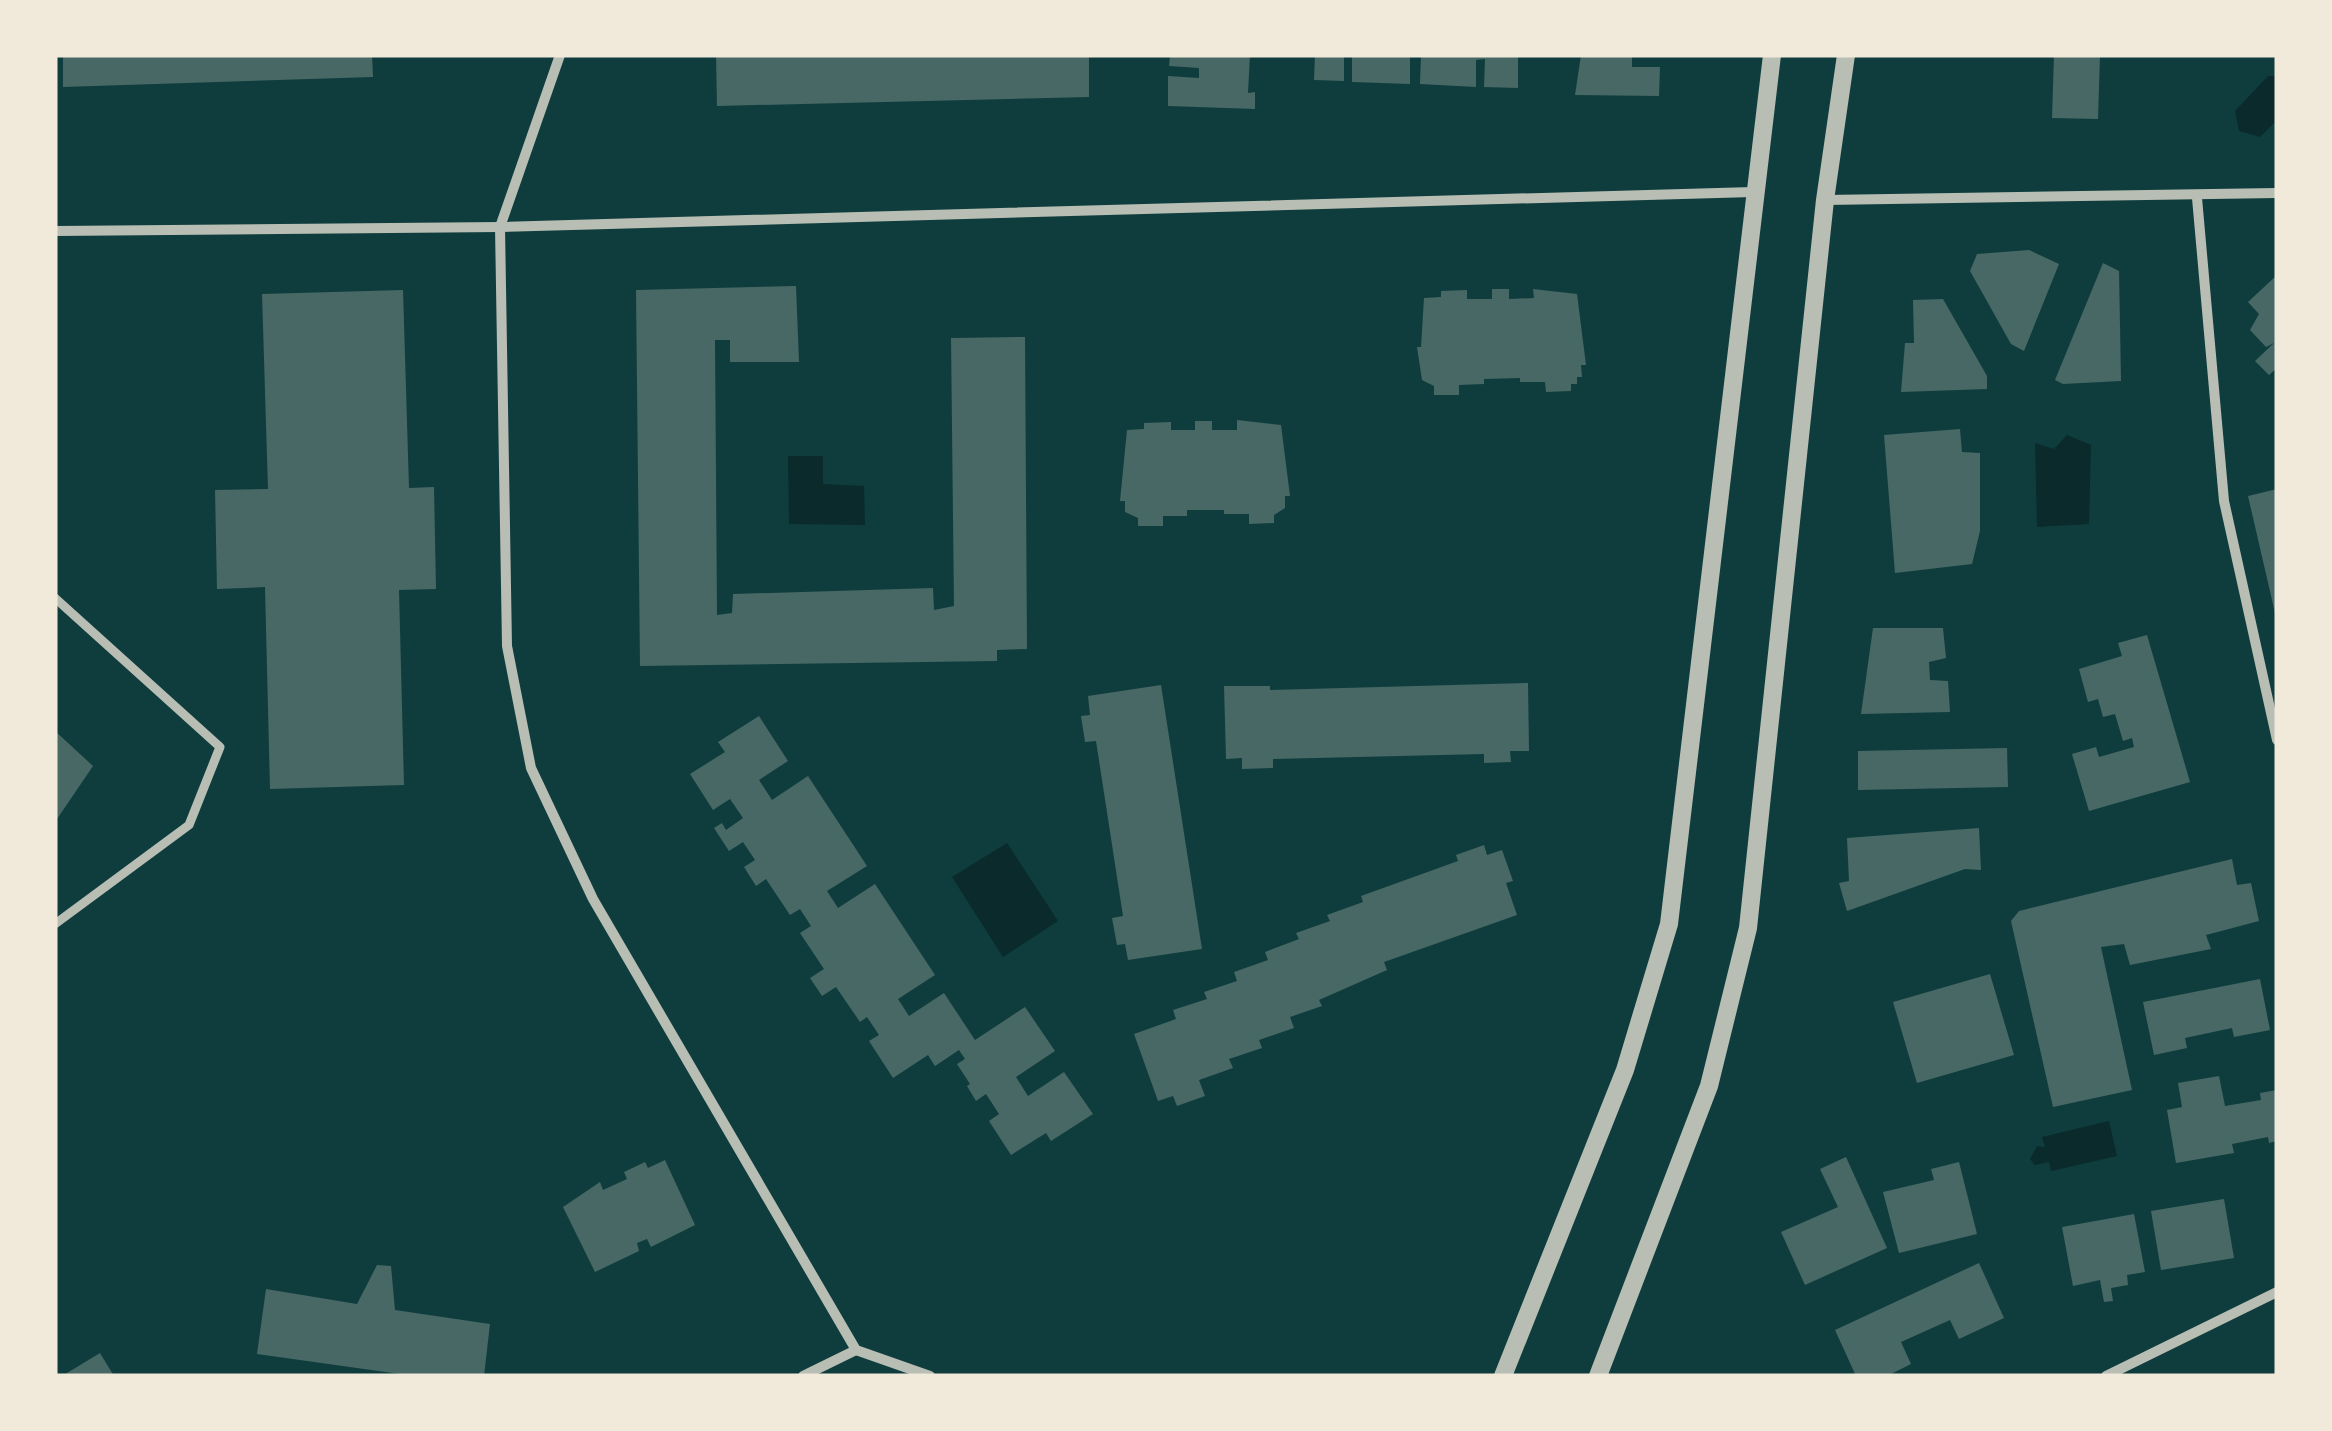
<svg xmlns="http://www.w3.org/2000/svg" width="2332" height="1431" font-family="'Work Sans',sans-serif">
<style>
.water{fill:#0a2a2b}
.building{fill:#486865}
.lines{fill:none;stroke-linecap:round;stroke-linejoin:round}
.pedestrian{stroke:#b8beb3;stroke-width:9}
.minor{stroke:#b8beb3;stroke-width:10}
.tertiary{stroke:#b8beb3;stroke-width:18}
</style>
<rect width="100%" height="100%" fill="#0f3d3e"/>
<!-- water -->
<g class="water">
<path d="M2268,76h9v44l-17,17 -21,-6 -4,-20z"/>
<path d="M2067,435l24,10 -2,79 -52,3 -2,-84 19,6z"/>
<path d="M788,456h35v28l41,2 1,39 -76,-1z"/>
<path d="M1007,843l51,78 -55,36 -51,-80z"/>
<path d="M2109,1121l8,35 -66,15 -2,-9 -14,3 -5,-6 7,-13 8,1 -3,-10z"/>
</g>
<!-- building -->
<g class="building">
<path d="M63,55h309l1,22 -310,10z"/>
<path d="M716,55h373v42l-372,9z"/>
<path d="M1170,55h80l-2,38 7,-1v17l-87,-3v-30l31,2v-10l-30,-2z"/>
<path d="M1315,55h29v26l-30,-1z"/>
<path d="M1352,55h58v29l-58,-2z"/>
<path d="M1421,55h97v33l-34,-1 1,-28 -9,1v27l-56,-3z"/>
<path d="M1581,55h51v12h28l-1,29 -84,-1z"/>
<path d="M2054,55h46l-2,64 -46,-1z"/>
<path d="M2029,250l30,14 -35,87 -13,-7 -41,-73 7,-17z"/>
<path d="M2103,263l16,8 2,110 -58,3 -8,-4z"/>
<path d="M2277,275v93l-8,7 -14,-14 19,-18 -8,4 -16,-17 9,-16 -11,-12z"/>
<path d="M796,286l3,76h-69v-22h-15l2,275 15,-2 1,-19 200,-6 1,22 20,-4 -3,-268 74,-1 2,312 -30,1v11l-357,5 -4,-376z"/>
<path d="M1492,289h17v10l25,-1 -1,-9 44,5 9,71h-5l1,12h-5v7h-6v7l-25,1 -1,-10h-25v-4l-36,1v5l-25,1v10h-25v-9l-12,-6 -5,-33h4l3,-49 17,-1v-6l26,-1v9h25z"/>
<path d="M403,290l6,198 25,-1 2,102 -37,1 5,195 -134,4 -5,-202 -48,2 -2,-99 53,-1 -6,-195z"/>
<path d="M1943,299l44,77v13l-86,3 4,-49h9l-1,-43z"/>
<path d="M1237,420l44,5 9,71h-5v12l-11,7v8l-25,1v-10h-25v-4h-37v6h-24v10h-25v-8l-13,-6v-11h-5l7,-71 17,-1v-6l27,-1v8h24v-9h17v9h25z"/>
<path d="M1960,429l2,23 18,1v78l-8,33 -77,9 -11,-138z"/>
<path d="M2277,489v124h-2l-27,-117z"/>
<path d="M1873,628h70l3,30 -17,4 1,18 18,1 2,31 -89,2z"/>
<path d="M2147,635l43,147 -101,29 -17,-57 24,-7 3,10 35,-10 -2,-9 -9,3 -8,-27 -12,3 -5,-18 -10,3 -9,-33 43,-13 -4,-13z"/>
<path d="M1528,683l1,68h-19l1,11 -27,1v-9l-211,5v9l-31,1v-11l-16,1 -2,-73h46v4z"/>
<path d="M1161,685l41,264 -74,11 -3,-16 -8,1 -5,-27 11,-2 -27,-175 -11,1 -4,-26 9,-1 -2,-19z"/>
<path d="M759,716l29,45 -29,19 13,20 36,-24 59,90 -40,25 11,17 37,-24 60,91 -37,24 11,17 35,-23 31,47 50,-33 30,44 -39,26 12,19 36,-24 29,42 -42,27 -5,-8 -35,22 -22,-34 10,-7 -13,-20 -10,7 -9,-15 3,-2 -13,-20 8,-5 -6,-9 -24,16 -7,-11 -35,23 -24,-37 10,-6 -12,-18 -7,5 -24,-35 -14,9 -12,-18 14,-9 -24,-36 11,-7 -11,-17 -10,6 -24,-36 -10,7 -12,-19 11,-7 -12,-18 -14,9 -15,-23 8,-5 4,7 17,-12 -13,-19 -17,11 -23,-36 35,-22 -7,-10z"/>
<path d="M55,731l38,35 -38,56z"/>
<path d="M2007,748l1,39 -150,3v-39z"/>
<path d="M1979,828l2,42 -16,-1 -118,42 -8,-28 10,-2 -2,-43z"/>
<path d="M1484,845l3,10 15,-5 11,31 -7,2 11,32 -133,47 3,8 -68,30 3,6 -32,11 4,11 -35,12 3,8 -33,11 4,9 -34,12 6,16 -28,10 -4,-10 -15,5 -24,-67 42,-15 -3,-9 34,-11 -3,-7 33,-11 -3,-9 34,-12 -3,-8 34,-13 -3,-6 34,-12 -3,-6 36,-13 -2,-6 97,-35 -2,-6z"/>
<path d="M2232,859l5,26 14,-2 8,38 -53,14 5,14 -81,16 -6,-21 -23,3 31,143 -79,17 -42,-186 8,-10z"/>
<path d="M1990,974l24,81 -97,28 -24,-81z"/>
<path d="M2260,979l10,51 -36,7 -2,-9 -47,10 2,10 -33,7 -11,-53z"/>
<path d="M2219,1076l6,30 36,-6 -1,-7 17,-3v51l-8,2 -1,-6 -36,7 2,9 -58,10 -9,-53 15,-3 -4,-24z"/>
<path d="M1846,1157l41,91 -82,37 -24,-53 57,-25 -18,-38z"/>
<path d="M665,1160l30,65 -44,22 -4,-8 -10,4 2,8 -44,21 -32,-65 37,-25 3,8 24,-11 -3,-7 21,-10 3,6z"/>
<path d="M1959,1162l18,72 -78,19 -16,-61 51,-12 -3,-11z"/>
<path d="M2224,1199l10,59 -73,12 -10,-59z"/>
<path d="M2134,1214l11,58 -18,3 1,10 -17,3 2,13 -9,1 -4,-22 -27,6 -11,-59z"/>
<path d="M1979,1263l25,55 -45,21 -9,-19 -49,22 10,22 -24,12h-31l-21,-46z"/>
<path d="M377,1265l14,1 4,44 95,14 -6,52h-70l-157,-22 9,-65 91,15z"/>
<path d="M100,1353l14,23h-52z"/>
</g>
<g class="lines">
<!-- pedestrian -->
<path class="pedestrian" d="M55,598l165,149 -31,78 -134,99"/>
<!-- minor -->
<g class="minor">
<path d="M560,55l-60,172 7,419 24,122 62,131 263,451 74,26"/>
<path d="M2197,198l27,303 53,239"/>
<path d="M1825,200l452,-7"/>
<path d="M55,231l445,-4 1253,-35"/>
<path d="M803,1376l53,-26"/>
<path d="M2106,1376l171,-84"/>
</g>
<!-- tertiary -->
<g class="tertiary">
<path d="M1503,1376l122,-306 44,-146 103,-869"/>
<path d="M1598,1376l111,-290 39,-158 77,-728 21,-145"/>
</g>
</g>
<!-- border -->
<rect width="2332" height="1431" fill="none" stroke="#f1e9da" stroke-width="115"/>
</svg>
